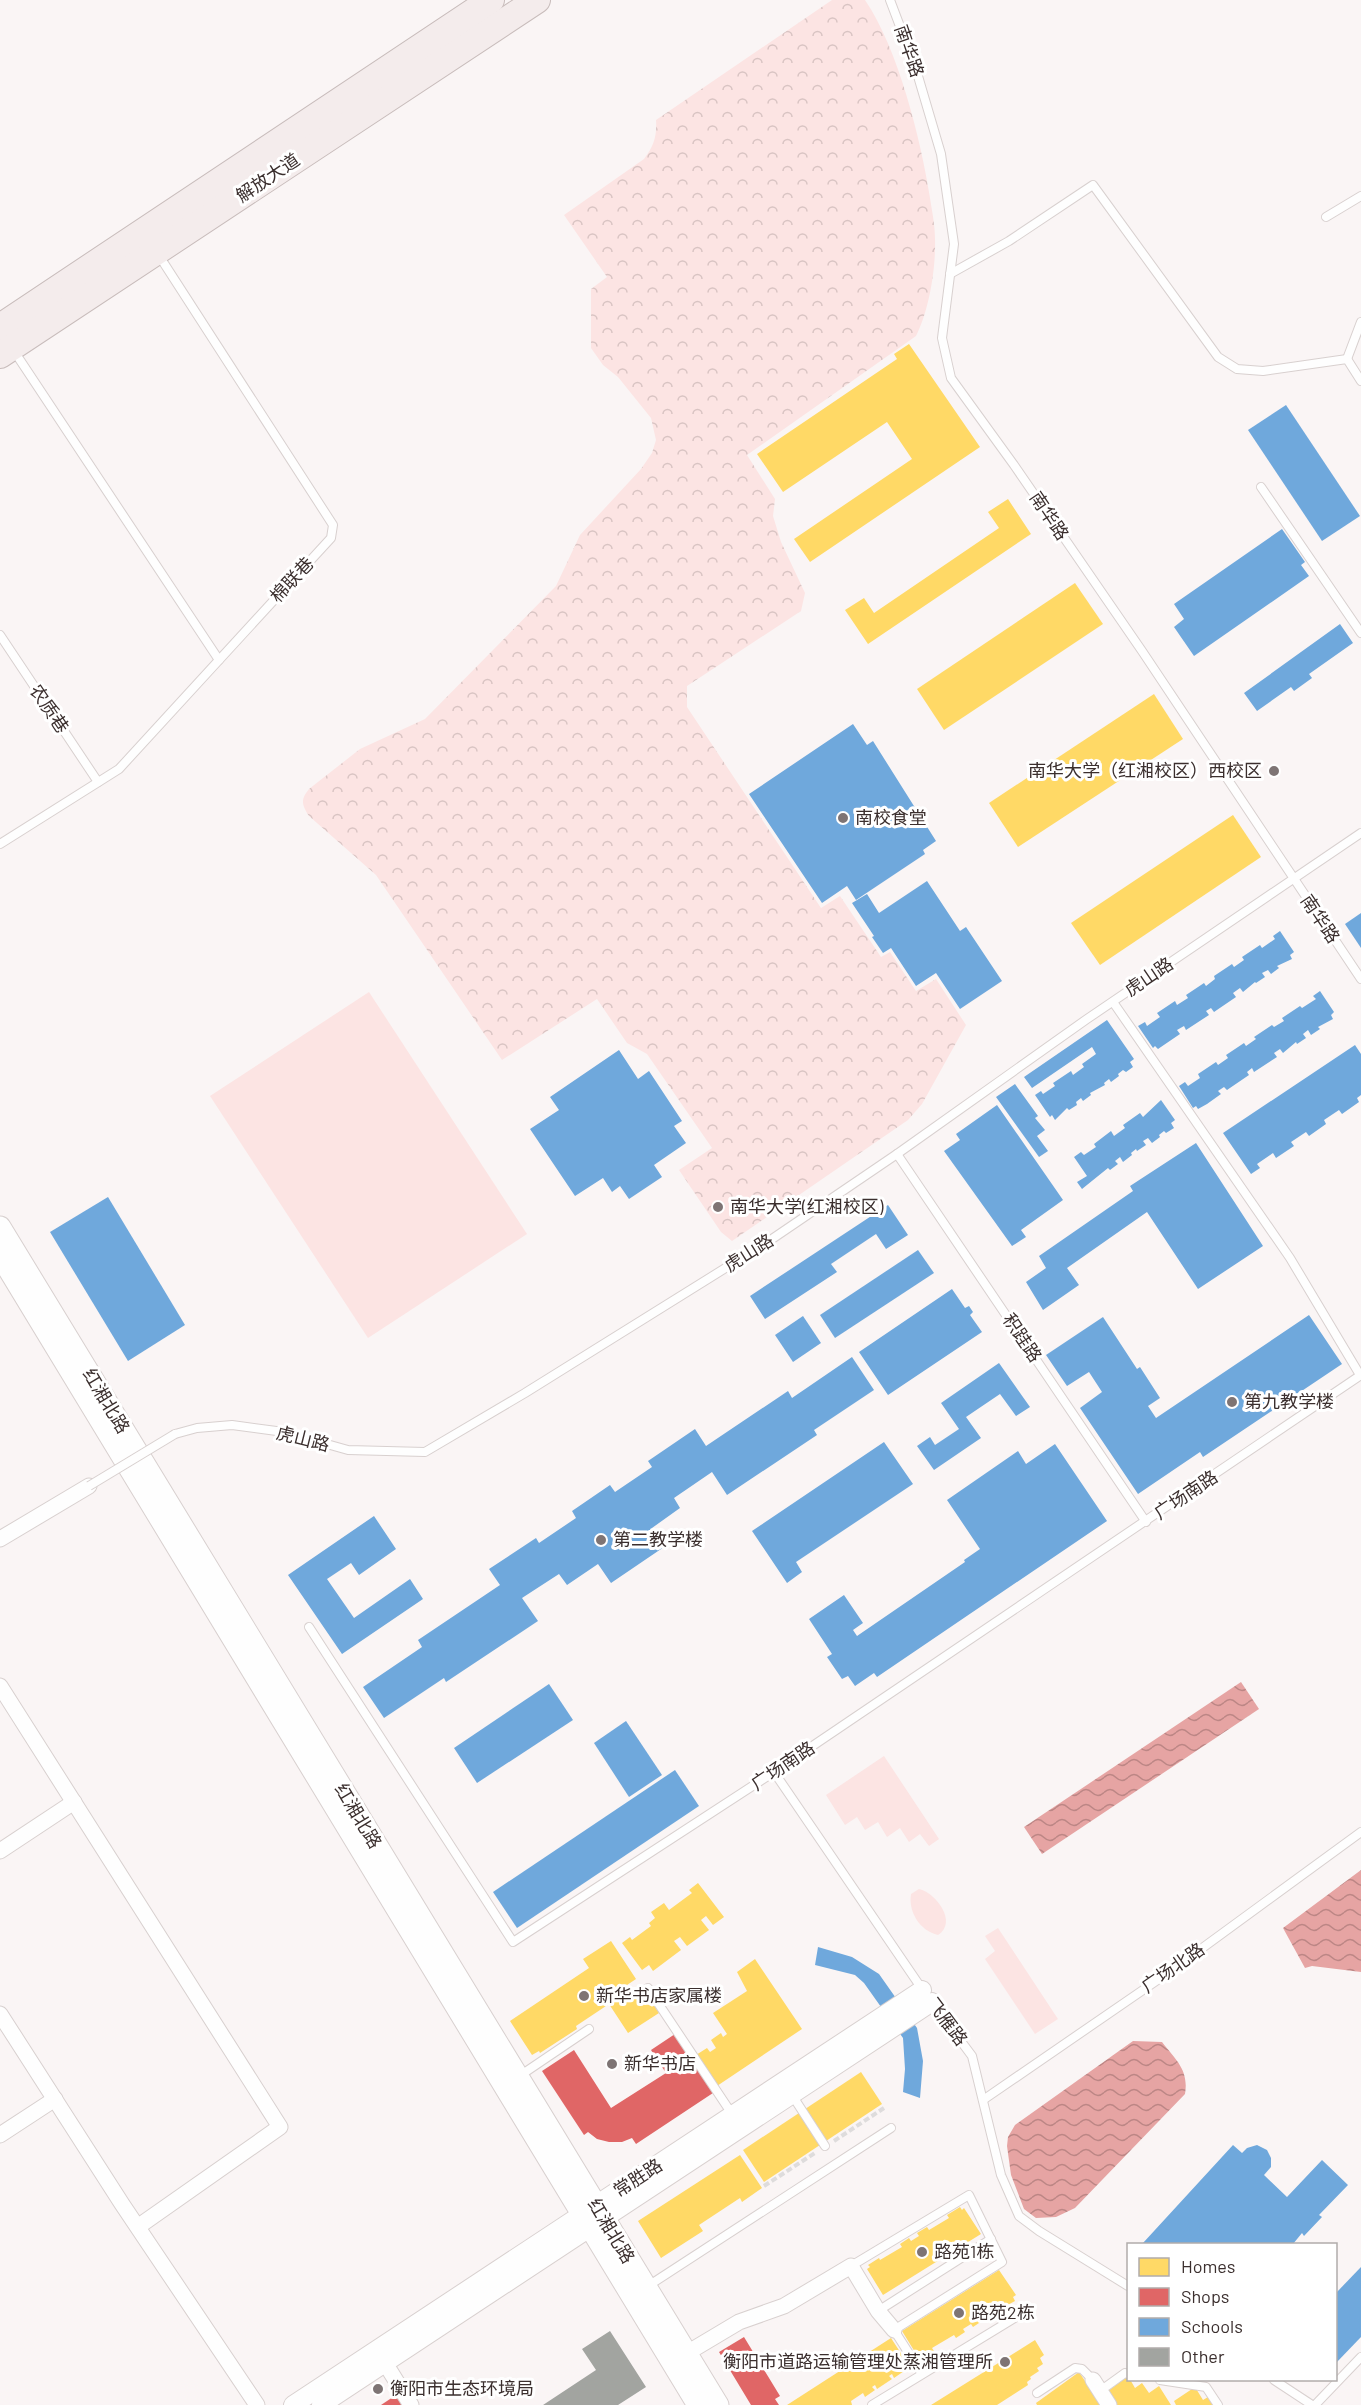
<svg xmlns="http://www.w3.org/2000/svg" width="1361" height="2405" font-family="Barlow,'Noto Sans SC',sans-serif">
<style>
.grass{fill:#fce4e3}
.park{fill:url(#park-crowns)}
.water{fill:url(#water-waves)}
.homes{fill:#ffd966}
.shops{fill:#e06666}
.schools{fill:#6fa8dc}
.building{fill:#a2a4a0}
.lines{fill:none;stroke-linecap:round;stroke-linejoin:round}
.service-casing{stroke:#d8d0cf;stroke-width:10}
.minor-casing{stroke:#d8d0cf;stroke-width:17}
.tertiary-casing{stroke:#d8d0cf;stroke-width:20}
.secondary-casing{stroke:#d8d0cf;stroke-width:23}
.trunk-casing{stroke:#c8bcbb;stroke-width:28}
.path{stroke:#dedcdc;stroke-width:4;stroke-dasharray:6 3;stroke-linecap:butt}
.service{stroke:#fefefe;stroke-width:8}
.minor{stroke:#fefefe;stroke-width:15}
.tertiary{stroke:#fefefe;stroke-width:18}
.secondary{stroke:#fefefe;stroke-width:21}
.trunk{stroke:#f4ecec;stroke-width:26}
.service-bridge-casing{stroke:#d8d0cf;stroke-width:10;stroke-linecap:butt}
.service-bridge{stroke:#fefefe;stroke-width:8}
.poi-dot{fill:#7e7474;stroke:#fff;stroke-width:2}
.labels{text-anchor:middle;stroke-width:6;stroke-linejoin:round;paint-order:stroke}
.street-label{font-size:18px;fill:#3b2f2e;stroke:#fff}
.poi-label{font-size:18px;fill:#3b2f2e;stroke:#fff;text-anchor:start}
</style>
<defs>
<pattern id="park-crowns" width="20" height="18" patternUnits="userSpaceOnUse" patternTransform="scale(1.5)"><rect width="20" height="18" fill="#fce4e3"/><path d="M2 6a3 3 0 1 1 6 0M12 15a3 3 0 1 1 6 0" fill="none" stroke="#d9c4c3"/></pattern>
<pattern id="water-waves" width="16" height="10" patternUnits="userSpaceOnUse" patternTransform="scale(1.5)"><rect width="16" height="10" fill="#e6a4a3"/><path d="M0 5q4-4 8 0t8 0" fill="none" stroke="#bc8685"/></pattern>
</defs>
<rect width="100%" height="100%" fill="#faf5f5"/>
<!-- grass -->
<g class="grass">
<path d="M369,992l158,242 -159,104 -158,-242z"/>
<path d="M884,1756l55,83 -10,7 -9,-12 -11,8 -9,-14 -13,9 -9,-15 -13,8 -8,-13 -12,8 -19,-30z"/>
<path d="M919,1889c17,4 39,33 19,46 -18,-4 -30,-23 -27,-41z"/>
<path d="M998,1928l60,91 -23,15 -50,-75 10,-8 -10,-15z"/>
</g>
<!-- park -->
<path class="park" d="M832,0h33c33,48 56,140 65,198 2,13 5,27 5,41 1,29 -6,72 -19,97l-169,119 28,44 -2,17 8,26 24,51 -4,18 -114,75v21l134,201 19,-12 41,61 9,-5 26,39 20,-12 30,46 -44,79 -14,16 -176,121 -11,-9 -42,-62 33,-22 -65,-94 -20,-11 -30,-44 -95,61 -126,-185 -67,-59c-7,-11 -9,-16 0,-27l51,-40 65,-30 131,-133 24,-51 61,-66 11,-16 4,-13 -5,-22 -33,-41 -15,-12 -12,-17v-59l16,-12 -43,-62 80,-56c10,-13 13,-23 12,-39z"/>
<!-- water -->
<g class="water">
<path d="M1241,1682l18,27 -217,145 -18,-27z"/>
<path d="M1361,1870v102l-49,-6 -7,2 -22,-40z"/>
<path d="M1133,2041l29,1c14,18 27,28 23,52l-110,114 -19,9 -20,1 -12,-9 -13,-34 -4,-29 1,-9 7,-12z"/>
</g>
<!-- homes -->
<g class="homes">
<path d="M909,344l71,103 -170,115 -16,-23 118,-80 -25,-37 -104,70 -26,-38 140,-95 -3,-5z"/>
<path d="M1008,499l23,35 -163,110 -23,-34 19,-12 10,15 125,-85 -11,-16z"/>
<path d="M1075,583l28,41 -159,106 -27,-41z"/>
<path d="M1154,694l29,45 -165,108 -29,-44z"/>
<path d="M1233,815l28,42 -161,108 -29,-42z"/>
<path d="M698,1883l26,34 -11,8 -7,-9 -5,4 8,10 -22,16 -7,-9 -6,4 7,9 -28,21 -4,-6 -7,5 -20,-27 8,-6 2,3 19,-14 -2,-3 6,-5 -4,-6 13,-9 5,7 23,-17 -3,-3z"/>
<path d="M611,1941l25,38 -18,12 7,10 18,-12 16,24 -31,20 -19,-29 -33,22 1,3 -37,24 -1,-2 -7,4 -22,-34 79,-53 -6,-9z"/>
<path d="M755,1959l47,70 -85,57 -21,-31 11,-7 3,4 6,-4 -5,-8 10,-7 2,4 4,-3 -14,-21 34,-22 -10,-19z"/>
<path d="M861,2072l21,32 -118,78 -21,-32z"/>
<path d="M740,2155l22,33 -20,14 -2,-4 -41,27 4,6 -42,27 -23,-37z"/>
<path d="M960,2207l2,3 2,-2 17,26 -98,61 -16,-26 3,-2 -2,-2 11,-7 1,2 22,-13 -2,-3 9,-6 2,3 8,-5 -2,-3 10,-6 2,3 20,-12 -2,-3z"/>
<path d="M999,2270l17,25 -3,2 2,4 -13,7 -2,-3 -20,13 2,3 -9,6 -2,-3 -8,5 2,3 -9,6 -2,-3 -22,13 2,3 -11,7 -2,-3 -3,2 -16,-26z"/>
<path d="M891,2338l17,26 -3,2 2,3 -13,9 -2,-4 -3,2 3,3 -15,10 -2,-4 -3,2 3,3 -10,7 -2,-4 -12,8 1,4h-65z"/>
<path d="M1035,2340l9,15 -4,3 3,6 -6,4 2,3 -9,6 1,2 -4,3 1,3 -3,2 -28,18h-66z"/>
<path d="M1079,2372l22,33h-64l-1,-2z"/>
<path d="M1128,2376l7,12 7,-5 7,10 10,-7 12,19h-54l-9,-14z"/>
<path d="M1195,2387l8,13 5,-3 5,8h-37l-2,-4z"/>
</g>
<!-- shops -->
<g class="shops">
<path d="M675,2034l38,59 -77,51 -4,-6 -10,4h-13l-12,-3 -9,-7 -4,3 -42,-64 32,-21 37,58 55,-35 -15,-23z"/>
<path d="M744,2337l36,59 -5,3 4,6h-28l-32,-53z"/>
<path d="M396,2395l6,10h-21z"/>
</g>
<!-- schools -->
<g class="schools">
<path d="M1286,405l74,111 -38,25 -74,-111z"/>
<path d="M1282,529l23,33 -4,3 8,11 -115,80 -20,-29 10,-8 -10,-15z"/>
<path d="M1340,624l13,19 -44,31 3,4 -18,13 -3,-4 -34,24 -13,-18z"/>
<path d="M853,724l14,21 6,-4 63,100 -13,9 2,4 -69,46 -9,-14 -25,17 -73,-109z"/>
<path d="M927,881l33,50 6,-4 36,54 -42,28 -24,-36 -20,13 -25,-38 -8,5 -11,-16 2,-1 -22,-33 15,-9 12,19z"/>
<path d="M1361,913v35l-16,-24z"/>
<path d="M1280,931l14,21 -4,3 2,4 -15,7 2,2 -8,6 -3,-4 -6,3 3,4 -9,6 -1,-1 -12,10 -3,-4 -7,5 3,4 -22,15 -3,-4 -5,3 3,4 -23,15 -2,-4 -7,4 3,4 -22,15 -3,-3 -2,2 -15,-22 7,-4 2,4 13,-9 -3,-4 18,-12 2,4 11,-7 -2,-3 18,-12 2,3 9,-7 -1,-3 18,-12 2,3 10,-7 -2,-3 18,-12 2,3 13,-9 -2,-3z"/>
<path d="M1320,991l14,21 -3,3 2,4 -15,8 2,2 -9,6 -3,-5 -5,4 3,4 -9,6 -1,-2 -13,11 -3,-4 -6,4 3,4 -23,15 -2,-4 -5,4 2,3 -22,15 -3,-3 -6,4 3,3 -14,10 -9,5 -2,-3 -3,2 -14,-22 6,-4 3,4 12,-8 -2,-4 18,-12 2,3 10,-7 -2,-3 18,-12 2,3 10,-7 -2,-2 18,-12 2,2 10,-6 -2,-3 18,-12 2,2 14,-9 -3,-3z"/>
<path d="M1107,1020l27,39 -4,3 3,5 -7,5 -3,-2 -5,4 1,2 -8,6 -2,-3 -5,4 1,2 -15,8 1,2 -8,6 -2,-3 -5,4 1,3 -8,5 -2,-2 -12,12 -3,-5 -2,2 -15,-22 6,-4 2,3 12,-8 -2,-3 18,-12 2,4 11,-8 -2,-3 14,-10 -4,-7 -60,41 -8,-11z"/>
<path d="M1355,1045l6,9v41l-4,3 2,4 -17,12 -3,-4 -15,10 2,4 -17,12 -3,-4 -15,10 3,4 -18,12 -3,-5 -16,11 3,4 -9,6 -28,-41z"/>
<path d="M619,1050l19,29 11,-8 33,50 -8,5 12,17 -32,22 8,12 -33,22 -9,-13 -8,6 -9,-14 -28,18 -45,-67 29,-19 -9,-13z"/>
<path d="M1015,1084l23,32 -3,2 10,12 -8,6 11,15 -9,6 -43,-60z"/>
<path d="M1161,1100l14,20 -4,3 3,5 -8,5 -2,-2 -5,4 1,2 -8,6 -4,-5 -5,3 3,4 -9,6 -1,-2 -5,4 1,2 -9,7 -3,-5 -5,4 3,3 -8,6 -2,-2 -26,21 -5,-7 10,-6 -13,-19 7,-5 3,3 12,-8 -2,-3 17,-13 3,5 11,-8 -2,-3 17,-12 3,4z"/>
<path d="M997,1105l66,95 -42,30 5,7 -14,9 -68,-95 16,-11 -4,-6z"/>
<path d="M1196,1143l67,103 -65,43 -51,-77 -80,56 12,17 -36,25 -17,-28 20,-14 -7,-12 94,-65 -3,-5z"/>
<path d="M108,1197l77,128 -57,36 -78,-129z"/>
<path d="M888,1205l20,30 -22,14 -10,-15 -45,30 6,8 -72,47 -15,-23z"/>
<path d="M918,1250l16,23 -99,65 -15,-23z"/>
<path d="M952,1289l13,19 4,-2 4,6 -3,3 12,17 -94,63 -29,-43z"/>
<path d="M1309,1315l33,49 -139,93 -3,-5 -62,42 -58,-86 22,-16 -13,-20 -22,14 -21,-31 57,-38 34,52 3,-2 20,31 -12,8 8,12z"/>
<path d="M803,1316l18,27 -28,19 -18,-27z"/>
<path d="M852,1357l22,33 -60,40 3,5 -90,60 -15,-23 -38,26 6,10 -28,20 12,19 -53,36 -13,-19 -31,21 -8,-11 -37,24 16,23 -92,61 -2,-4 -60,40 -21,-31 59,-40 -4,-7 82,-55 -11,-16 47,-31 3,5 37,-25 -4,-7 38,-26 5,7 37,-25 -4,-6 47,-32 11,17 82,-55 4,7z"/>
<path d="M999,1363l31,44 -14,9 -16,-22 -34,23 15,21 -47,32 -17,-24 13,-9 5,8 24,-16 -18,-26z"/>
<path d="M884,1442l29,42 -117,78 6,10 -15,11 -35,-52z"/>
<path d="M1055,1444l52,77 -230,156 -3,-4 -19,13 -7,-10 -6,3 -15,-22 5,-3 -23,-35 35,-24 19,28 -10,7 4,6 108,-74 -1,-2 16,-11 -33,-49 71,-49 8,13z"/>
<path d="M374,1516l22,33 -37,26 -8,-12 -24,16 27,39 56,-39 13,20 -81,55 -54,-79z"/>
<path d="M549,1684l24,36 -96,63 -23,-35z"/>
<path d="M626,1721l36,54 -33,22 -35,-54z"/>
<path d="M675,1770l24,36 -182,122 -24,-36z"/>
<path d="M818,1947l34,10 27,17 38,54 6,33 -3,37 -17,-6 2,-23 -2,-31 -39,-55 -9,-8 -40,-10z"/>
<path d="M1233,2145l9,8 5,-5 10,-3 10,5 4,8v9l-7,8 23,22 35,-37 26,25 -29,30 3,2 -18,19 -2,-3 -9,11h-148l-2,-1z"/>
<path d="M1361,2267v70l-25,26v-70z"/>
</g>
<!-- building -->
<path class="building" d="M610,2331l36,56 -28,18h-75l53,-35 -14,-21z"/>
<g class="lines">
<!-- service casing -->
<g class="service-casing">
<g id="service">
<path d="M890,0l25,66 26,88 13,90 -12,94 9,40 63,87 128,186 219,328"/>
<path d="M1326,217l35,-21"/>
<path d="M950,274l59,-33 84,-56 125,172 19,12 26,2 84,-12 14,22"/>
<path d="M14,351l205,309"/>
<path d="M1347,359l14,-37"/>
<path d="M1261,487l100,146"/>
<path d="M0,635l98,147"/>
<path d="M0,844l119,-75 212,-231 2,-13 -175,-271"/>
<path d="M1113,1002l177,256 70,117"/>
<path d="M897,1154l249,368"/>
<path d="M175,1434l22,-6 35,-3 52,7 64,18 77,2 100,-59 247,-154 125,-85 190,-135 274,-186"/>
<path d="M309,1627l204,315 261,-170 587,-397"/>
<path d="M774,1772l148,217"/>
<path d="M648,1988l84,126"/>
<path d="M931,2001l41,55 29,119 18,41 20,15 89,55"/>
<path d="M518,2077l71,-48"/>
<path d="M792,2095l33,51"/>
<path d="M983,2100l192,-132 186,-136"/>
<path d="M851,2266l118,-71 33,67 -108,68 28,44"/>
<path d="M648,2286l243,-158"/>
<path d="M878,2311l113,-72"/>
<path d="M1160,2380l46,7 12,18"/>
<path d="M1274,2380l38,25"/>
<path d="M1100,2391l25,-18 3,1"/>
<path d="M1037,2393l38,-25 7,1 11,11"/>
<path d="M872,2405l149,-91"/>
<path d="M1315,2405l46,-48"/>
</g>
</g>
<!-- minor casing -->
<g class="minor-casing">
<g id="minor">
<path d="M0,1539l89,-53"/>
<path d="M0,1686l280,441 -141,99"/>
<path d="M0,1851l74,-49"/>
<path d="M0,2014l122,190 135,201"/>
<path d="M0,2135l55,-36"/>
<path d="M687,2353l52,-31 45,-16 67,-40 27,45 16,19"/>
<path d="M385,2363l26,42"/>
<path d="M1093,2380l16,25"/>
</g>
</g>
<!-- tertiary casing -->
<g class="tertiary-casing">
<g id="tertiary">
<path d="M293,2405l629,-415"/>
<path d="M321,2405l611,-403"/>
</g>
</g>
<!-- secondary casing -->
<g class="secondary-casing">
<g id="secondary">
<path d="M0,1227l718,1178"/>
<path d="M0,1255l698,1150"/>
</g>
</g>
<!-- trunk casing -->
<g class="trunk-casing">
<g id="trunk">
<path d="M0,327l491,-327"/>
<path d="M0,355l537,-355"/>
</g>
</g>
<!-- path -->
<g class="path">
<path d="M834,2141l50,-33"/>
<path d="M764,2186l51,-33"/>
</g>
<!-- service -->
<use href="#service" class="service"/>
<!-- minor -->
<use href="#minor" class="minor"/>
<!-- tertiary -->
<use href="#tertiary" class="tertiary"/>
<!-- secondary -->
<use href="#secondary" class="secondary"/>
<!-- trunk -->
<use href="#trunk" class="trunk"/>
<!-- service-bridge casing -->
<g class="service-bridge-casing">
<path id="service-bridge" d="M89,1486l86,-52"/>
</g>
<!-- service-bridge -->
<use href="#service-bridge" class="service-bridge"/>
</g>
<!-- markers -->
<g class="poi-dot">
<circle cx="1274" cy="771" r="6"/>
<circle cx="843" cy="818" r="6"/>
<circle cx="718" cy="1207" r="6"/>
<circle cx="1232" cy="1402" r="6"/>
<circle cx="601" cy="1540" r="6"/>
<circle cx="584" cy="1996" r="6"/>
<circle cx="612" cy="2064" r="6"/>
<circle cx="922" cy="2252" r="6"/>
<circle cx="959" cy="2313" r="6"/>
<circle cx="1005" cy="2362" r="6"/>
<circle cx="378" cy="2389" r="6"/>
</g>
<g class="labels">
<!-- street labels -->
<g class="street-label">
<text transform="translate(909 51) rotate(71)" y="6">南华路</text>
<text transform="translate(268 178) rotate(-34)" y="6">解放大道</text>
<text transform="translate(1049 516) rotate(56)" y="6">南华路</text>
<text transform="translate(292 580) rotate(-47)" y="6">棉联巷</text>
<text transform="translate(49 709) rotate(56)" y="6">农质巷</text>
<text transform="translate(1320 919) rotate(56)" y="6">南华路</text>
<text transform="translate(1149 977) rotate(-34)" y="6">虎山路</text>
<text transform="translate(749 1253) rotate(-32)" y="6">虎山路</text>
<text transform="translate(1022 1338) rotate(56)" y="6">积跬路</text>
<text transform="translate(106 1401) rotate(59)" y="6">红湘北路</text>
<text transform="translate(303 1439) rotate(14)" y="6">虎山路</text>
<text transform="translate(1186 1495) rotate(-34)" y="6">广场南路</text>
<text transform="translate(783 1766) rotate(-34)" y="6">广场南路</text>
<text transform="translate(358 1816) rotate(59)" y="6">红湘北路</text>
<text transform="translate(1173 1968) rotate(-35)" y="6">广场北路</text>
<text transform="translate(947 2022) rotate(53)" y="6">飞雁路</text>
<text transform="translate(638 2178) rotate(-33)" y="6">常胜路</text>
<text transform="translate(611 2231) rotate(59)" y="6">红湘北路</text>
</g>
<!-- poi labels -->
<g class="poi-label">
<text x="1262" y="777" text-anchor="end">南华大学（红湘校区）西校区</text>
<text x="855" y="824">南校食堂</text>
<text x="730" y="1213">南华大学(红湘校区)</text>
<text x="1244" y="1408">第九教学楼</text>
<text x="613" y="1546">第二教学楼</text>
<text x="596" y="2002">新华书店家属楼</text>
<text x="624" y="2070">新华书店</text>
<text x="934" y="2258">路苑1栋</text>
<text x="971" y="2319">路苑2栋</text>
<text x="993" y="2368" text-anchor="end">衡阳市道路运输管理处蒸湘管理所</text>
<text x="390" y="2395">衡阳市生态环境局</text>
</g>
</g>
<!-- legend -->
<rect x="1127" y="2243" width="210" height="138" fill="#ffffff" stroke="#b1acab" stroke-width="1.5"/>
<rect x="1139" y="2258" width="30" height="18" fill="#ffd966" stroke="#b1acab" stroke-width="1.5"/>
<text x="1181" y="2273" font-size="18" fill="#3b2f2e">Homes</text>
<rect x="1139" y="2288" width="30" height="18" fill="#e06666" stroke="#b1acab" stroke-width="1.5"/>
<text x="1181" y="2303" font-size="18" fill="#3b2f2e">Shops</text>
<rect x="1139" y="2318" width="30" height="18" fill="#6fa8dc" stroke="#b1acab" stroke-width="1.5"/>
<text x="1181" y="2333" font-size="18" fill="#3b2f2e">Schools</text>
<rect x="1139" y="2348" width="30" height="18" fill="#a2a4a0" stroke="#b1acab" stroke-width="1.5"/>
<text x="1181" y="2363" font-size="18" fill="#3b2f2e">Other</text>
</svg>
